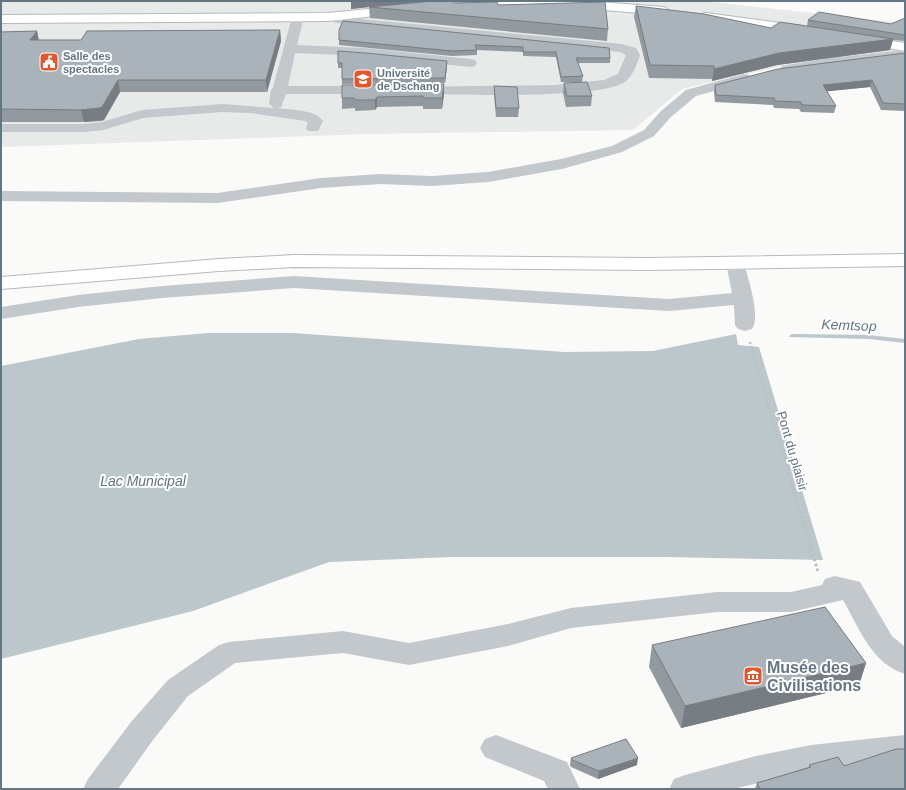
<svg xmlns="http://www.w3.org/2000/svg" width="906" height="790" font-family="Helvetica,sans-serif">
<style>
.built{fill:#e8e9e9}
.water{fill:#bbc7cb}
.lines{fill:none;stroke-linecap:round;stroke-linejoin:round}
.stream{fill:#bbc7cb;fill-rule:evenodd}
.secondary-casing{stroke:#b3babf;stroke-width:2}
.path-far1{stroke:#bbbfc2;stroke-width:2.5;stroke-dasharray:2 2;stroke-linecap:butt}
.path{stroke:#bbbfc2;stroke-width:3;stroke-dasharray:2.5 2.5;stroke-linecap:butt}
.street{fill:#c3c8cc;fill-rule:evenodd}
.secondary{fill:#fff;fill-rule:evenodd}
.wall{fill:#929a9f}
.shaded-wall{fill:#777d82}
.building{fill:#aab3b9;stroke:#777d82}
.labels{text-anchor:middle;stroke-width:4;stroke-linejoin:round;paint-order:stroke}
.far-poi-label{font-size:11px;font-weight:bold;fill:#657683;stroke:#fff;text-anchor:start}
.street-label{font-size:13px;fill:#657683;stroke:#fff}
.water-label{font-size:14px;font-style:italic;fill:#60757c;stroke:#fff}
.near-poi-label{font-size:16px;font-weight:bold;fill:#657683;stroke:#fff;text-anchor:start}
</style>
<rect width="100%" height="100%" fill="#fafaf8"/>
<!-- built -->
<path class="built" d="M1,1h701l203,22v23l-5,6 -79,8 -52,9 -87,20 -49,41 -264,4 -368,13z"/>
<!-- water -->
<path class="water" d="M208,333h85l271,19 89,-1 83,-17 2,11 21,2 64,213 -158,-3h-214l-122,5 -136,49 -192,48v-293l138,-27z"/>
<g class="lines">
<!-- stream -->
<path class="stream" d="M792,334l77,1 36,4v4l-36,-4 -79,-2 -1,-1z"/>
<!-- secondary casing -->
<g class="secondary-casing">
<g id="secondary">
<path d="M467,1h119l78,6 6,4 -6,4 -108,-9 -93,1 -2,-2z"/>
<path d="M399,6l6,4 -2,3 -75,8 -327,2v-8l327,-2z"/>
<path d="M706,13l97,13 6,4 -6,4 -101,-14 -2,-3 2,-3z"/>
<path d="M863,36l42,7v8l-46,-8 -2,-3 2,-3z"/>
<path d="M905,254v12l-258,4 -353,-3 -75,4 -218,18v-12l218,-18 75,-4 353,3z"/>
</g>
</g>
<!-- path-far1 -->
<path class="path-far1" d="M750,342l50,170"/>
<!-- path -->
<path class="path" d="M800,511l18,61"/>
<!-- street -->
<g class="street">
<path d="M298,13l6,4 -7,28 68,3 105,11 5,1 2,3 -2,3 -5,1 -105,-11 -70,-3 -7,33h83l5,1 2,3 -2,3 -5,1h-85l-5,13 -4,1c13,2 38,1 46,13l-5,10h-10l-2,-3 2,-5 -3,-2 -54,-8 -29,-1 -79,6 -40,12 -19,2h-83v-8h83l18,-2 40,-12 80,-6 52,4 -5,-4 2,-14 2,-3 19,-70z"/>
<path d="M328,13l23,5 271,26 14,4 4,7c-3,9 -7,21 -15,27 -27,18 -172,12 -212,12l-5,-1 -2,-3 2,-3 147,-2 49,-5 14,-6 8,-19 -6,-3 -269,-26 -27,-6 -2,-3z"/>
<path d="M905,50v8l-75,8 -43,7 -5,-1 -2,-3 2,-3 5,-1 43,-7z"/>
<path d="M744,74l5,1 2,3 -2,3 -53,15 -25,21 -17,19 -32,16 -60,17 -74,13 -56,4 -52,-2 -59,4 -104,15 -216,-2v-10l216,2 104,-15 59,-4 52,2 56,-4 73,-13 51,-13 32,-16 17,-19 25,-21z"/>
<path d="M735,257l7,2 2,4c4,15 17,54 8,66l-7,2 -7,-2 -3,-4 -1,-20 -65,6 -375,-23 -132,10 -84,9 -77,12v-12l77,-12 84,-9 132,-10 375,23 63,-6 -6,-30 2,-4z"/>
<path d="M835,576l25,6 32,54 13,11v27c-33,-10 -46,-46 -62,-74l-52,12h-74l-146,16 -63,18 -99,19 -66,-12 -108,10 -47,33 -35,44 -35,49h-35l5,-10 43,-57 37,-42 51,-35 10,-3 114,-11 66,12 99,-19 63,-16 146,-16h74l31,-7 3,-6z"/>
<path d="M496,735l71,27 13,27h-32l-4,-8 -59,-24 -5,-9 5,-9z"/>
<path d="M905,735v26l-94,10 -78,18h-64l5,-10 11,-4 71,-19 55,-11z"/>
</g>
<!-- secondary -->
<use href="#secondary" class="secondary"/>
</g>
<!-- wall -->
<g class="wall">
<path d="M351,2l102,1 45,2 110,24 -1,12 -237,-23 -1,-11 -18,2z"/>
<path d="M636,6l135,22 36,-2 1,-6 83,4 14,-6v23l-12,-1 -3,10 -113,15 -65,16v-2l-63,-1 -15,-61z"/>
<path d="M343,21l267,37v5h-32l5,13 -1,6h-21l-5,-25 -33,-1v-4l-46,-2v5l-25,1 -113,-11v-5z"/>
<path d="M280,30l1,11 -14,51h-147l-16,28 -2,1 -18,1h-83v-90l36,-1 2,9h42z"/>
<path d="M905,53v58l-24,-1 -11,-23 -43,4 9,15 -2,7 -33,-1 -2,-3 -25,-1 -1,-3 -58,-3 -1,-10 1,-7z"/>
<path d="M338,63l109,3 -2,17 -103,1v-16h-4z"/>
<path d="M564,83l28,13 -1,10 -25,1 -3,-14z"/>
<path d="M342,85l102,9 -2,15h-19v-3l-46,1 -2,3 -20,1v-3l-13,1z"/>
<path d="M494,86l25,22 -1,9h-22l-2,-22z"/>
<path d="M652,645l214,18 -7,22 -178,43 -32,-61z"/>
<path d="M571,758l66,7 -39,14 -27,-12 -1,-2z"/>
<path d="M809,765l35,1 61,23h-150l2,-6 52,-16z"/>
</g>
<!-- shaded-wall -->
<g class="shaded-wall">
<path d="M359,1h78l-68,6 -18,2v-7z"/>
<path d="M280,30l1,11 -14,51 -1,-12z"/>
<path d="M37,31l2,12 -9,-3z"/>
<path d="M893,39l-3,11 -113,15 -65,16 2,-12 65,-16z"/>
<path d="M447,61v5l-2,17v-5z"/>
<path d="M118,80l2,12 -16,28 -20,2 -3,-12z"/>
<path d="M872,80l-2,7 -49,5 2,-7z"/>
<path d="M444,84v10l-2,15v-11z"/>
<path d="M377,97v10l-2,3v-10z"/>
<path d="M866,663l-7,22 -178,43 4,-22z"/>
<path d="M638,758l-1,7 -39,14 1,-8z"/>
</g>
<!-- building -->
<g class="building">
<path d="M433,1h19l1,2 44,-1 1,3 107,-3 3,27 -239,-22z"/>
<path d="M636,6l68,8 67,14 9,-6 113,17 -114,14 -65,16v-3l-64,-1z"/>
<path d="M819,12l72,12 14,-6v17l-97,-15z"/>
<path d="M343,21l266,27 1,10h-34l7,18 -22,1 -5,-25h-33v-5l-48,-2 2,5 -25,1 -113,-11v-10z"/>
<path d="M280,30l-14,50h-148l-16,27 -3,1 -18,2 -80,-1v-77l36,-1 -7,9h51l6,-9z"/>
<path d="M338,51l27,2 82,8 -2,17 -103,1v-16h-4z"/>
<path d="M905,53v30h-1l1,3v18l-22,-1 -11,-23 -49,5 13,21 -34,-1 -1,-3 -26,-1 -1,-3 -58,-3 -1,-10 63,-16z"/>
<path d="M587,82l5,14h-25l-3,-13z"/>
<path d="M444,84l-2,14h-19v-2l-46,1 -2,3h-20l-1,-2h-12v-13z"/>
<path d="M494,86l23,1 2,21h-23z"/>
<path d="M825,607l41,56 -181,43 -33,-61z"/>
<path d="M626,739l12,19 -39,13 -27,-11 -1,-2z"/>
<path d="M896,749h9v40h-145l-3,-6 54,-16 -2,-2 29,-8 6,9z"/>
</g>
<!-- icons -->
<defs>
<g id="civic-square" transform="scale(1)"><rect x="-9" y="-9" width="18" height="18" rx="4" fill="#e4572e" stroke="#fff"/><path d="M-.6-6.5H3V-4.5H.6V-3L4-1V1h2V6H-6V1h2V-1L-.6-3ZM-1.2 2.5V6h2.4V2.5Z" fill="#fff"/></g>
<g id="university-square" transform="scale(1)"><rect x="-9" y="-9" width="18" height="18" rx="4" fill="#e4572e" stroke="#fff"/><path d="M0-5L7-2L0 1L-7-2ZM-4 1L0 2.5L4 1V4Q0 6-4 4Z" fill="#fff"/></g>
<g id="museum-square" transform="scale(1)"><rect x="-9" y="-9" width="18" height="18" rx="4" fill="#e4572e" stroke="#fff"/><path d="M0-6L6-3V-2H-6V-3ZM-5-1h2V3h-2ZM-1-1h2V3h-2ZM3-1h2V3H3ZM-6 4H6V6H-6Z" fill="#fff"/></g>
</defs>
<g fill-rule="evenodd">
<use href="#civic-square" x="49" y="62"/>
<use href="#university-square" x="363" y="79"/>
<use href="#museum-square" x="753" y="676"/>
</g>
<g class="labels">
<!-- far-poi labels -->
<g class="far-poi-label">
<text x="63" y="60">Salle des<tspan x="63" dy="13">spectacles</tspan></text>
<text x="377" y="77">Université<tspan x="377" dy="13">de Dschang</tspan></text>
</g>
<!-- street labels -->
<g class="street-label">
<text transform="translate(793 451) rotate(74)" y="5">Pont du plaisir</text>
</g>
<!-- water labels -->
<g class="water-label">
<text transform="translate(849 325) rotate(2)" y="5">Kemtsop</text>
<text x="143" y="486">Lac Municipal</text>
</g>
<!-- near-poi labels -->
<g class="near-poi-label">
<text x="767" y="673">Musée des<tspan x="767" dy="18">Civilisations</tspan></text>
</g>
</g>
<!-- border -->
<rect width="906" height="790" fill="none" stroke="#657683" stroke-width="4"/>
</svg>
